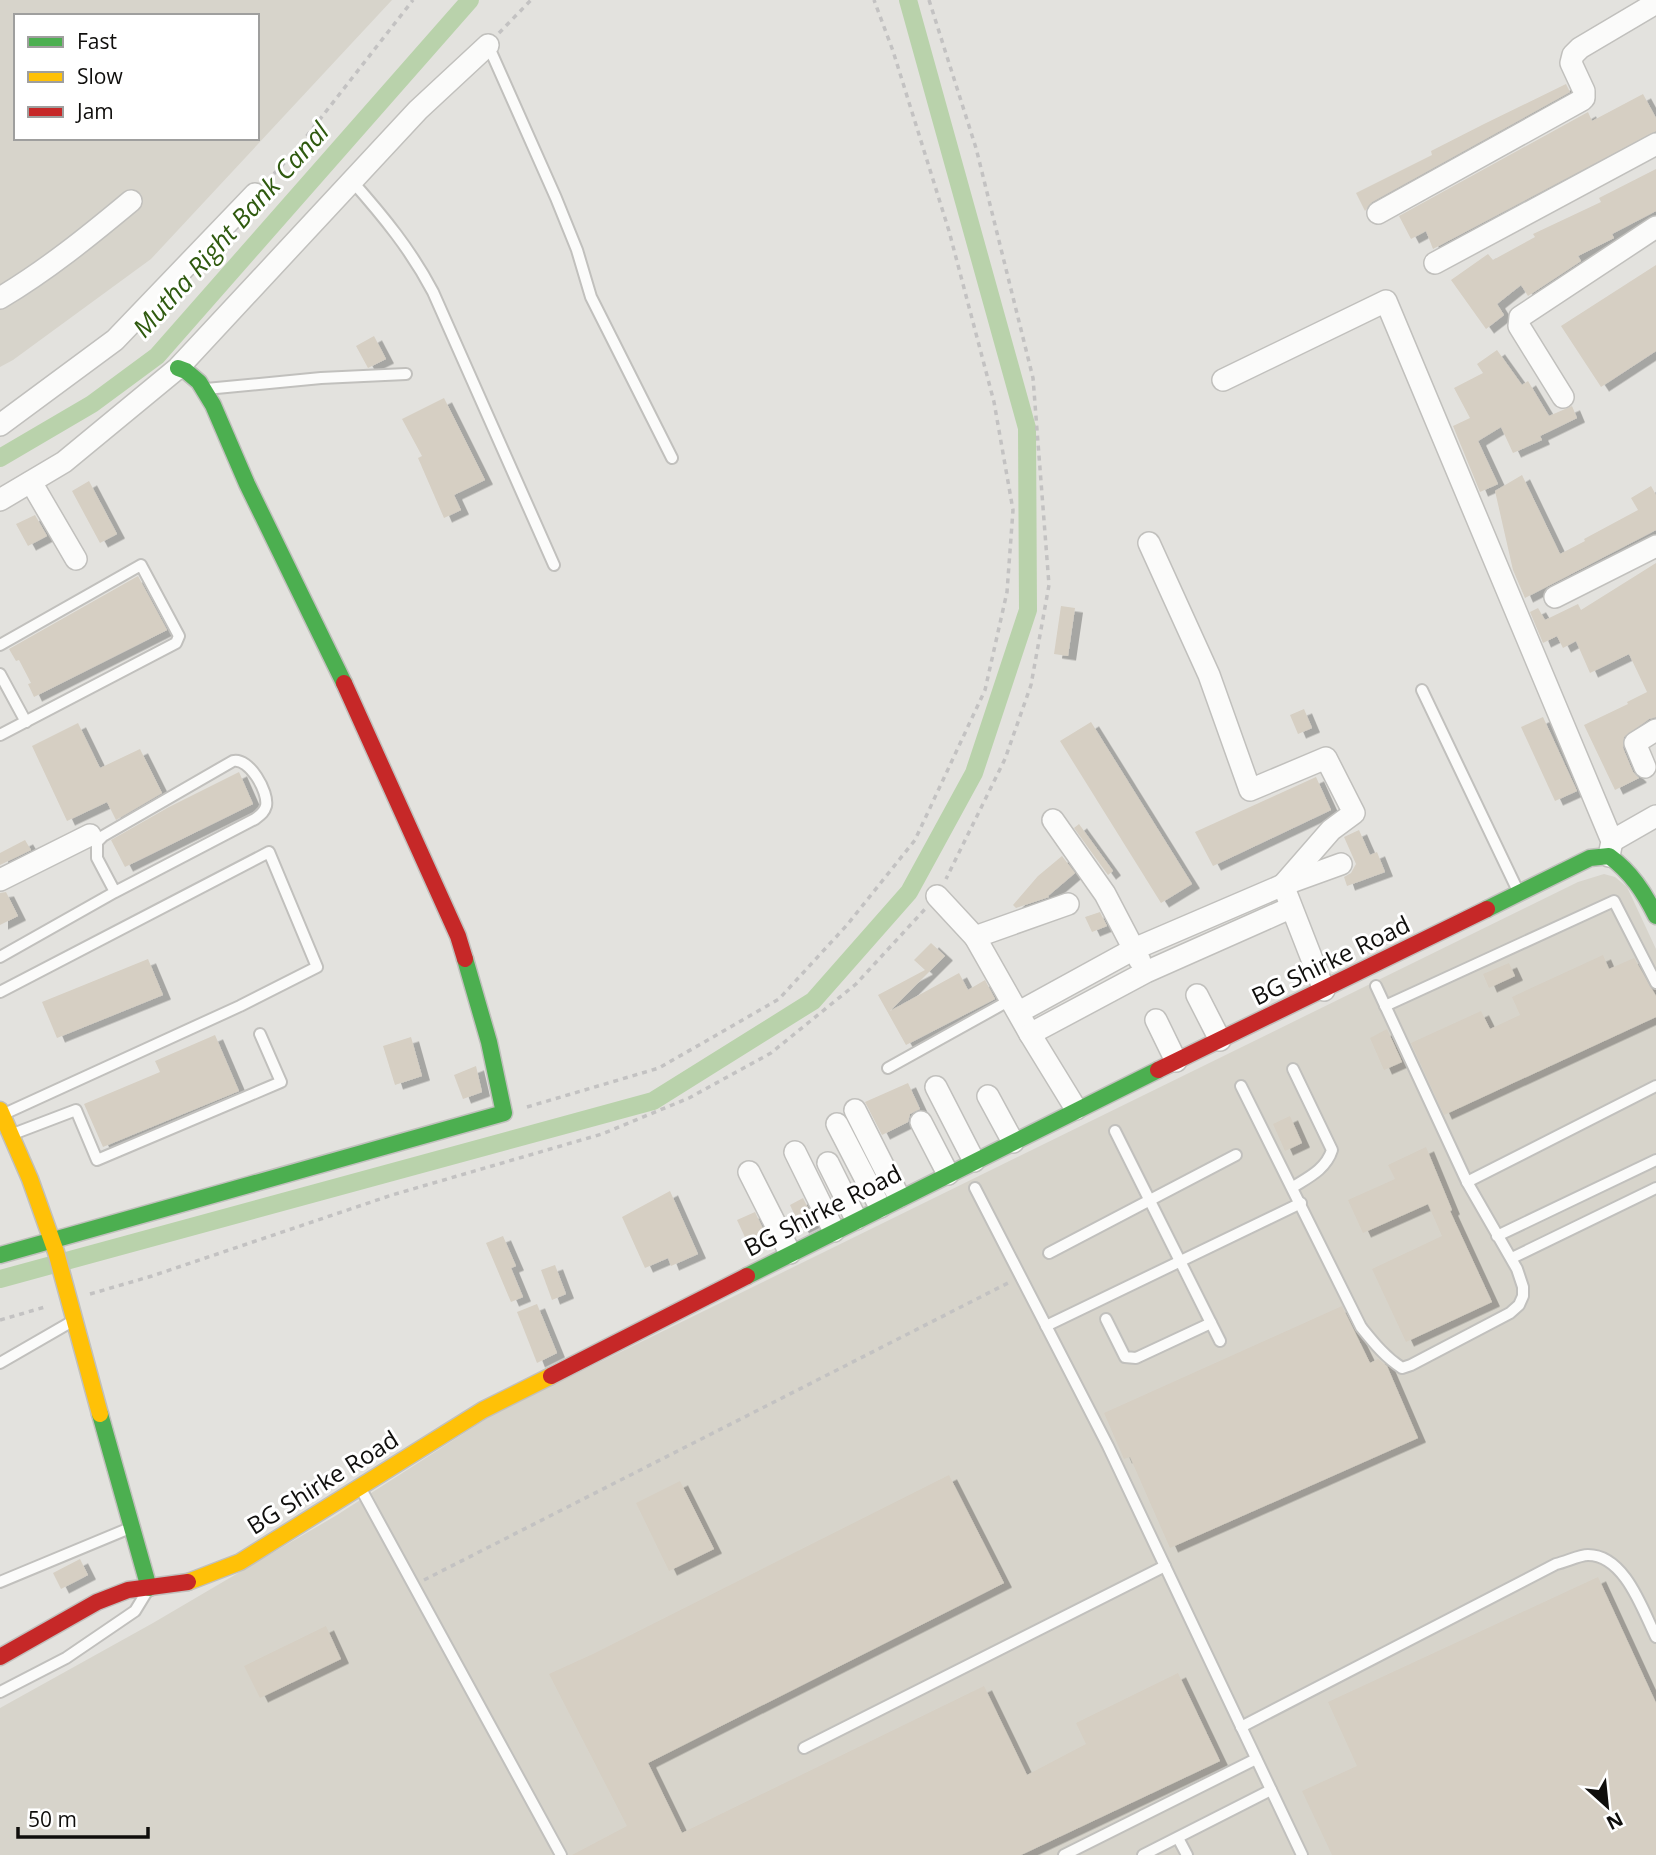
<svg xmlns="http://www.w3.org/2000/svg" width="1656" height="1855" font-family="'Open Sans',sans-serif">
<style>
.built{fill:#d7d4cb;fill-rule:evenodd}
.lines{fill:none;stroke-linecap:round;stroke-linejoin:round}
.canal{stroke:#b9d2ab;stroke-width:18}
.building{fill:#d6cfc3;filter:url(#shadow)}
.lane-casing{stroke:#c1c0bd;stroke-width:14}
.street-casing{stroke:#c1c0bd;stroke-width:24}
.fast-casing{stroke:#c1c0bd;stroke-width:19}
.slow-casing{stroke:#c1c0bd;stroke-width:19}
.jam-casing{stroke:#c1c0bd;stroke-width:19}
.path{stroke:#c3c2c2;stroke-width:3.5;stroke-dasharray:5 5;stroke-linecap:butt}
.lane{stroke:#fbfbfa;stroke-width:10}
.street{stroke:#fbfbfa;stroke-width:21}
.fast{stroke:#4caf50;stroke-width:16}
.slow{stroke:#ffc107;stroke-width:16}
.jam{stroke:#c62828;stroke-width:16}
.labels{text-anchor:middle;stroke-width:6;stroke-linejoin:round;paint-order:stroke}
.street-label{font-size:24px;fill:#0f0e0c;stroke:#fff}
.water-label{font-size:26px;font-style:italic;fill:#2f5a0f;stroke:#fff}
</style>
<defs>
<filter id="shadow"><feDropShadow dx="8" dy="4.5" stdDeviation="0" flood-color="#0004"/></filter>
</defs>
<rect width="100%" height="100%" fill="#e3e2de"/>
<!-- built -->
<g class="built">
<path d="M0,0h392l-241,259 -138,101 -13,7zM16,16h241v122h-241z"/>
<path d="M1604,874l11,3 12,10 29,62v906h-1656v-147l153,-85 184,-108 157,-101 1084,-532z"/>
</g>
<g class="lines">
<!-- canal -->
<g class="canal">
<path d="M0,458l92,-54 65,-48 313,-356"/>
<path d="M0,1279l653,-178 160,-100 96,-109 65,-119 54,-163 -1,-182 -119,-428"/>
</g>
</g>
<!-- building -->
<g class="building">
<path d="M1566,84l4,8 -198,110 -7,9 -9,-18 76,-38 -1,-4 53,-27z"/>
<path d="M1643,94l13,24v13l-223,118 -7,-18 -15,8 -12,-23 189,-104 4,9z"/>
<path d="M1656,169v42l-44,23 2,4 -36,18 3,5 -53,35 -7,-11 -24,19 7,11 -18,14 -35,-49 37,-26 5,6 42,-23 -2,-3 68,-32 -2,-4z"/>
<path d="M1656,265v86l-55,36 -40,-61z"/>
<path d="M374,336l12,23 -18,9 -12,-22z"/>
<path d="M1497,350l25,35 6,-4 21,35 23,-10 5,12 -37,18 2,4 -29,13 -12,-26 -23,14 20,43 -18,8 -27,-66 17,-8 -16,-30 29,-15 -6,-9z"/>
<path d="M444,398l41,82 -31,15 7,15 -17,8 -26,-60 4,-2 -20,-37z"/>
<path d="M1522,475l38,79 25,-13 -1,-2 54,-29 -7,-12 20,-12 5,9v35l-131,68 -12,-28 -18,-79z"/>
<path d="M89,481l28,53 -17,9 -28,-52z"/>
<path d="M35,515l12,21 -19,10 -12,-22z"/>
<path d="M1656,563v154l-7,2 -25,18 -1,11 10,24 6,6 -24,12 -31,-65 44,-21 -1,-2 20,-10 -18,-38 -39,19 -14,-32 -13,7 -6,-12 -14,7 -13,-31 8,-4 7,12 33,-16 3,6z"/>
<path d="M138,576l29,54 -133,67 -6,-13 3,-1 -12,-23 -3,1 -7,-12z"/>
<path d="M1061,606l14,2 -7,48 -14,-2z"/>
<path d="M1304,709l8,19 -14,6 -8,-19z"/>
<path d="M1543,717l34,74 -22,10 -34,-74z"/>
<path d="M1091,722l101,162 -31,19 -101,-162z"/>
<path d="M78,723l22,45 40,-19 22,44 -46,27 -9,-18 -40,19 -35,-75z"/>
<path d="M239,772l14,32 -128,63 -14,-27 58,-33z"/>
<path d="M1316,777l15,33 -118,56 -18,-34z"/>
<path d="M1079,824l34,47 -5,4 -34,-47z"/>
<path d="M1359,830l11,25 7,-3 8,20 -38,14 -3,-9 7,-4 5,-9 -12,-27z"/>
<path d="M25,840l6,10 -31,15v-12z"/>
<path d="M1062,856l13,17 -27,23 1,1 -33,11 -3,-3 25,-29z"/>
<path d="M6,892l12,24 -18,9v-32z"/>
<path d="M1100,912l7,14 -15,6 -7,-15z"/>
<path d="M931,943l14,13 -55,55 69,-38 9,17 17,-10 10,19 -89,46 -28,-50 47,-25 -11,-10z"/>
<path d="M1603,955l6,14 25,-11 22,38v21l-212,98 -33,-72 70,-32 9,18 30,-14 -8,-18z"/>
<path d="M148,959l15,36 -106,43 -15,-36z"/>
<path d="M1509,963l6,13 -26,12 -6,-14z"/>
<path d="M1387,1029l15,33 -18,8 -14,-32z"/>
<path d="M215,1035l24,56 -136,56 -19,-43 76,-32 -5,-11z"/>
<path d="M411,1037l11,39 -27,9 -12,-39z"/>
<path d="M476,1066l6,26 -19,7 -9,-24z"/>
<path d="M908,1083l12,26 -10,5 -2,8 -26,13 -17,-33z"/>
<path d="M1290,1116l12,27 -17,8 -12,-27z"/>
<path d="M1426,1147l26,63 -2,1 42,91 -86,40 -34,-73 70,-33 -14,-32 -65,29 -15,-33 47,-21 -7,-14z"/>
<path d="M670,1191l28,63 -27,12 -3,-8 -23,10 -23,-51z"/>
<path d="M803,1198l12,24 -14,7 -11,-24z"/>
<path d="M755,1212l13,27 -18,9 -13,-28z"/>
<path d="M503,1236l13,30 -5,2 12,29 -12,5 -25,-59z"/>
<path d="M555,1265l11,29 -14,6 -11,-30z"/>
<path d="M537,1304l20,49 -20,10 -20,-51z"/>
<path d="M1342,1306l28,57 8,-4 9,7 31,72 -248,110 -40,-91 -6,2 -20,-46z"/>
<path d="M949,1475l55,108 -356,180 34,70 302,-147 43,89 59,-31 -10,-21 102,-50 42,88 -199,94h-449l55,-29 -78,-152 44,-20z"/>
<path d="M680,1481l34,68 -45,22 -33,-68z"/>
<path d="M80,1559l8,16 -27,14 -8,-16z"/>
<path d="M1598,1577l58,126v152h-324l-30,-64 55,-25 -29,-64z"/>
<path d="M326,1626l15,33 -81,39 -16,-32z"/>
</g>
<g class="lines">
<!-- lane casing -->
<g class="lane-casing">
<g id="lane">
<path d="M488,45l68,153 21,52 14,47 81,161"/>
<path d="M352,181c31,35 59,69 81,111l121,273"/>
<path d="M206,389l115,-11 85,-4"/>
<path d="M0,645l141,-80 38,71 -3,7 -176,92"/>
<path d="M0,674l26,48"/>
<path d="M1422,690l96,201"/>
<path d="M0,957l115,-65 140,-73c5,-4 9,-6 11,-13 3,-14 -17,-49 -33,-45l-130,75 -6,6v16l18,34"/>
<path d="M0,992l269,-140 48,115 -77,39 -236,108"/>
<path d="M1385,1006l229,-105 42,82"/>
<path d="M888,1068l124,-69"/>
<path d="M1241,1086l120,241c13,16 24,30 41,41l9,-3 99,-52 9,-8 4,-9v-9l-6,-18 -50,-87 -91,-196"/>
<path d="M1115,1131l105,210"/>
<path d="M13,1134l63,-24 21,50 184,-78 -21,-48"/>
<path d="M1467,1182l189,-96"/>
<path d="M1293,1187c16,-10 33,-18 39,-37l-39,-81"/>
<path d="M975,1188l133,258 194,409"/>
<path d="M1497,1236l159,-76"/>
<path d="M1049,1253l187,-98"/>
<path d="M1512,1258l144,-70"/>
<path d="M1106,1319l19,38 11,1 75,-35"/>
<path d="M1046,1326l255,-123"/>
<path d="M0,1363l71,-41"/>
<path d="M361,1489l200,366"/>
<path d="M0,1582l130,-54"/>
<path d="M0,1692l66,-34 69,-47 11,-18"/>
<path d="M1241,1727l315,-163c10,-2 23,-9 32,-9 37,0 55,56 68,82"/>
<path d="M804,1748l361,-182"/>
<path d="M1178,1838l9,17"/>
<path d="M1064,1855l192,-96"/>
<path d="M1143,1855l128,-65"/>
</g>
</g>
<!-- street casing -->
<g class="street-casing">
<g id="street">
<path d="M1378,213l204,-113 2,-2v-7l-13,-28 2,-8 7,-7 76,-45"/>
<path d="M1435,263l221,-119"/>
<path d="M0,298c47,-28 89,-62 131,-97"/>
<path d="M1223,380l163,-79 226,540 -3,15"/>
<path d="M1563,397l-44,-71 1,-9 136,-90"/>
<path d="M0,425l115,-85 140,-146"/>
<path d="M31,482l45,77"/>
<path d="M0,500l64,-38 114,-94 240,-258 70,-65"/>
<path d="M1149,543l60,132 41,115 76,-32 28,55 -23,17 -48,55 41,105"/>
<path d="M1555,597l101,-51"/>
<path d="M1645,767l-10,-24 21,-13"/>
<path d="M1053,820l52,74 35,67"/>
<path d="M1612,841l44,-25"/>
<path d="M0,880l90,-45"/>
<path d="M937,896l38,41 93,-33"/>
<path d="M975,937l55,97 46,75"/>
<path d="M1197,995l23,45"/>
<path d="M1019,1012l115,-63 149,-64 58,-21"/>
<path d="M1156,1020l20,41"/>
<path d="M1030,1034l116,-62 144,-64"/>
<path d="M936,1087l38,74"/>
<path d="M988,1096l25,46"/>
<path d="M855,1110l44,87"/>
<path d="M921,1122l27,52"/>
<path d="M837,1124l43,83"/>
<path d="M795,1152l39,79"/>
<path d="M828,1163l28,56"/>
<path d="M749,1172l41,81"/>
</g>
</g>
<!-- fast casing -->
<g class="fast-casing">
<g id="fast">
<path d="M178,368l8,3 13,11 14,23 34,79 97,199"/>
<path d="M1487,909l103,-51 19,-2c22,16 35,36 47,60"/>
<path d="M0,1255l504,-142 -15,-71 -24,-83"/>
<path d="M747,1276l411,-206"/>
<path d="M100,1414l49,174"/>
</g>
</g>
<!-- slow casing -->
<g class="slow-casing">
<g id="slow">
<path d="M0,1110l30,69 26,73 44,162"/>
<path d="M188,1582l52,-20 243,-152 68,-34"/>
</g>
</g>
<!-- jam casing -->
<g class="jam-casing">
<g id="jam">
<path d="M344,683l114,253 7,23"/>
<path d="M1158,1070l329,-161"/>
<path d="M551,1376l196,-100"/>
<path d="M0,1657l97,-55 31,-12 60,-8"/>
</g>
</g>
<!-- path -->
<g class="path">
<path d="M929,0l47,148 57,230 16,207 -18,100 -26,74 -59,120"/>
<path d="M499,33l32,-33"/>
<path d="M267,181l25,-26 121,-155"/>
<path d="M527,1107l132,-39 120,-69 68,-74 68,-85 70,-150 22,-98 6,-82 -19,-108 -45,-171 -56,-180 -19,-51"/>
<path d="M90,1294l62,-18 240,-81 210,-61 87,-36 82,-45 85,-69 70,-76"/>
<path d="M0,1320l45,-13"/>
<path d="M424,1580l586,-298"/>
</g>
<!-- lane -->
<use href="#lane" class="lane"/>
<!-- street -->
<use href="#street" class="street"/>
<!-- fast -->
<use href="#fast" class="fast"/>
<!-- slow -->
<use href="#slow" class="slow"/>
<!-- jam -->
<use href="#jam" class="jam"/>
</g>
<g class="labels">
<!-- street labels -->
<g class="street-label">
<text transform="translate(1331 961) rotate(-26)" y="8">BG Shirke Road</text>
<text transform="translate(823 1211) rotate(-27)" y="8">BG Shirke Road</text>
<text transform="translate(323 1483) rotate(-32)" y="8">BG Shirke Road</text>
</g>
<!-- water labels -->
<g class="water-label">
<text transform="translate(231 230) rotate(-48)" y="9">Mutha Right Bank Canal</text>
</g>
</g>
<!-- legend -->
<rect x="14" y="14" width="245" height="126" fill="#ffffff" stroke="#9f9f9e" stroke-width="2"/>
<rect x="28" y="37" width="35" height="10" fill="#4caf50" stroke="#9f9f9e" stroke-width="2"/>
<text x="77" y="49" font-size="21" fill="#0f0e0c">Fast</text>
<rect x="28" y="72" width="35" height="10" fill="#ffc107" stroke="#9f9f9e" stroke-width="2"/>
<text x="77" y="84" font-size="21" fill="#0f0e0c">Slow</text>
<rect x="28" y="107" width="35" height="10" fill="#c62828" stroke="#9f9f9e" stroke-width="2"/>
<text x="77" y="119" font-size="21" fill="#0f0e0c">Jam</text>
<!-- north arrow -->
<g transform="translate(1607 1806) rotate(153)" stroke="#ffffff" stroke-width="5" paint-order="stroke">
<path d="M0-5L12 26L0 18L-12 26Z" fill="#0f0e0c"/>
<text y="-10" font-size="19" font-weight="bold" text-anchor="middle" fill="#0f0e0c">N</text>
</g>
<!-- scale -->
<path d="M18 1827v10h130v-10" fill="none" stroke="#0f0e0c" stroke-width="3.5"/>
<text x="28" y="1827" font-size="21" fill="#0f0e0c" stroke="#ffffff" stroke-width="5" paint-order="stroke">50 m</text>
</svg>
